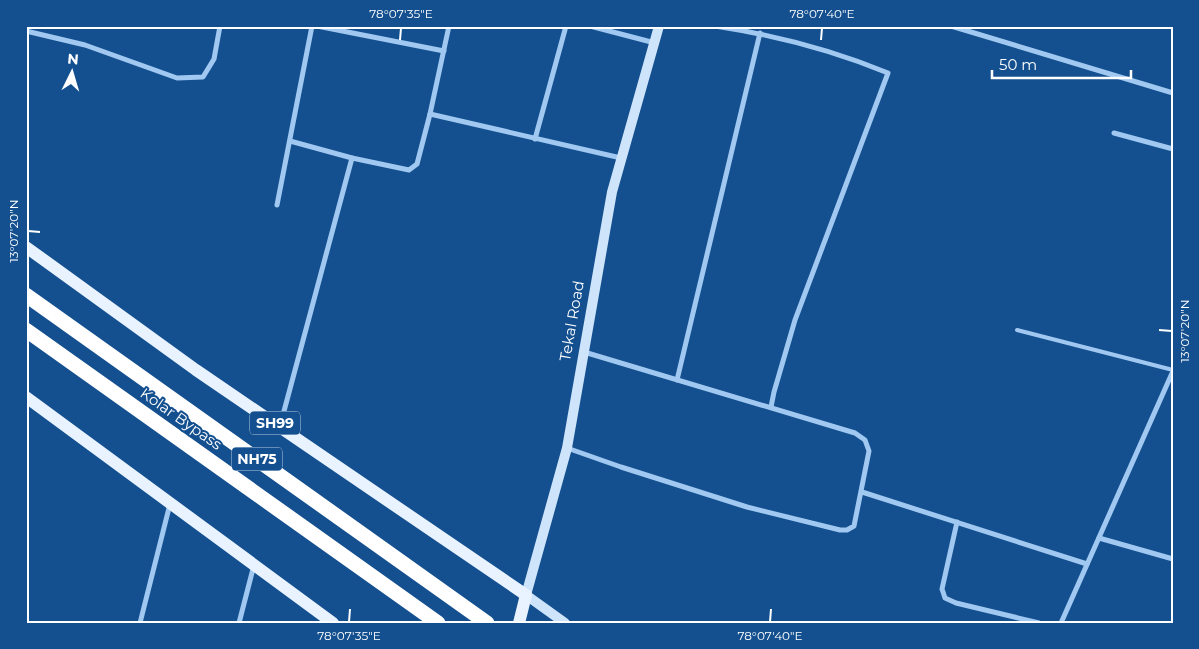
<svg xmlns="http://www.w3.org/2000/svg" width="1199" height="649" font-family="Montserrat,sans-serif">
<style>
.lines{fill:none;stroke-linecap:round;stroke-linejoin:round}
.lane{stroke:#a0c8f1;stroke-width:4}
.street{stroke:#a0c8f1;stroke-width:5}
.secondary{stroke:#cee4fb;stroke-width:10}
.primary{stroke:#e9f3ff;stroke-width:12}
.highway{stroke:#fff;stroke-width:15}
.ticks{fill:none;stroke:#fff;stroke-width:2}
.labels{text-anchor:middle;stroke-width:4;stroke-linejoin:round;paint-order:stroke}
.shield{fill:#14508f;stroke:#b8cadd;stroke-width:1}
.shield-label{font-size:14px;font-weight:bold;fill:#fff}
.street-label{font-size:15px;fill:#fff;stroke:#14508f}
.neatline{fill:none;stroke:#fff;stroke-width:2}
.ticks-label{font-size:12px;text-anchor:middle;fill:#fff}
</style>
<rect width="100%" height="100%" fill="#14508f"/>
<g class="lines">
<!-- lane -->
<path class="lane" d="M1017,330l156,40"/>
<!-- street -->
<g class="street">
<path d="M317,26l127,25"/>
<path d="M590,26l65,17"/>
<path d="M715,26c59,9 117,24 173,47l-93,247 -21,72 -3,15"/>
<path d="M951,26l222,67"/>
<path d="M26,31l59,14 92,33 26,-1 11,-18 6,-33"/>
<path d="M430,114l191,44"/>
<path d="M1114,133l59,16"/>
<path d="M535,139l31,-113"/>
<path d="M290,141l62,17 57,12 8,-6 13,-50 19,-88"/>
<path d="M277,205l35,-179"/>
<path d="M677,380l83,-347"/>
<path d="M280,426l72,-268"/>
<path d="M567,448l54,19 126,40 93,23h7l7,-4 15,-75 -4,-11 -10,-7 -271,-81"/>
<path d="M862,492l225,72"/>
<path d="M957,522l-15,67 3,9 11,5 83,20"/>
<path d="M1099,538l74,21"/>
<path d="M140,623l30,-119"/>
<path d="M239,623l15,-58"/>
<path d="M1061,623l112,-252"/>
</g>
<!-- secondary -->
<path class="secondary" d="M565,623l-39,-28 41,-147 45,-256 47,-166"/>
<!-- primary -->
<g class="primary">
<path d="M26,247l170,123 330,225 -7,28"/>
<path d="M26,397l307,226"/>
</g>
<!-- highway -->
<g class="highway">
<path d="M26,295l461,328"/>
<path d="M26,330l412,293"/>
</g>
</g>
<!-- ticks -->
<path class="ticks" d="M400,40l1,-12M821,40l1,-12M28,231l12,1M1159,330l13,1M349,622l1,-13M770,622l1,-13"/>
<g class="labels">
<!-- shield labels -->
<g class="shield">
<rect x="250" y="411.5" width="50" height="23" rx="4"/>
<rect x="232" y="447.5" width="50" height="23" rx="4"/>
</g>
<g class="shield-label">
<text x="275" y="428">SH99</text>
<text x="257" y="464">NH75</text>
</g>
<!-- street labels -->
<g class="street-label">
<text transform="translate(572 321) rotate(-80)" y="5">Tekal Road</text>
<text transform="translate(181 419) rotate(35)" y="5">Kolar Bypass</text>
</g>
</g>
<!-- border -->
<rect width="1199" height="649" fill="none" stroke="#14508f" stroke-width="55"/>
<!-- north arrow -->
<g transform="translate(72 72) rotate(5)" stroke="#14508f" stroke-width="4" paint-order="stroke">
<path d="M0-4L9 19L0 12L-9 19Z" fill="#ffffff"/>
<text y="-8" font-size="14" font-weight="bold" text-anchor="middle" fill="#ffffff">N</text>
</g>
<!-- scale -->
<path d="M992 70v8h139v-8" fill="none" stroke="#ffffff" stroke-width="2.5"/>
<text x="999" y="70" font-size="15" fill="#ffffff" stroke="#14508f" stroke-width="4" paint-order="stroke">50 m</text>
<rect x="28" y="28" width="1144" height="594" class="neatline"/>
<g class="ticks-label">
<text x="401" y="18">78°07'35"E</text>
<text x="822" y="18">78°07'40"E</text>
<text transform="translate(14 231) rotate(-90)" y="4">13°07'20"N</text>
<text transform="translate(1185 331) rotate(-90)" y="4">13°07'20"N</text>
<text x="349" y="640">78°07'35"E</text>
<text x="770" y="640">78°07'40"E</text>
</g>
</svg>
